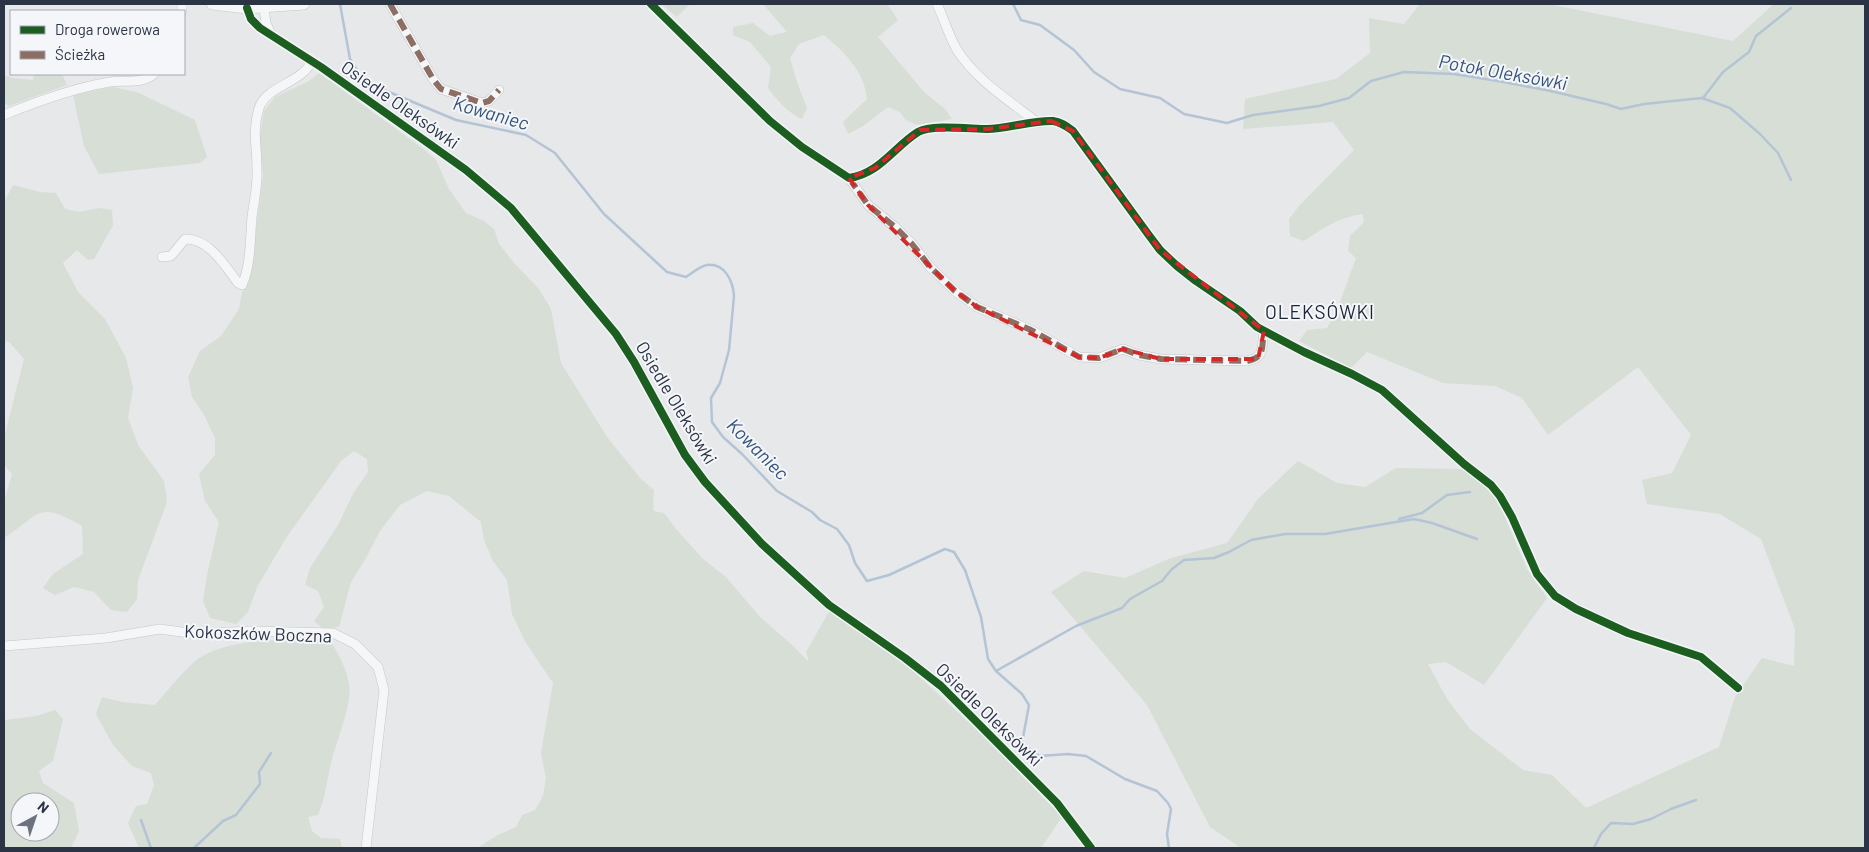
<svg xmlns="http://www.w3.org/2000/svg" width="1869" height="852" font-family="Barlow,sans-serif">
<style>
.green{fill:#d6ded6;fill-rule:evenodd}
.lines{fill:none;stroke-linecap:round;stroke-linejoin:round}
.stream{stroke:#b4c4d5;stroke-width:2.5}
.minor-casing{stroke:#c4c6c8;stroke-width:10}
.tertiary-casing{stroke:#c4c6c8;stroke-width:12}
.minor{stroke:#f5f6f7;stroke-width:9}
.tertiary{stroke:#f5f6f7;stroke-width:11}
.quiet{stroke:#8d6e63;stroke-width:6;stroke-dasharray:12 6;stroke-linecap:butt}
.cycleway-casing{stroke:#f4f6f9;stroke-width:11}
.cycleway{stroke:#1b5e20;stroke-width:8}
.marked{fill:none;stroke:#d62828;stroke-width:4;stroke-dasharray:10 6;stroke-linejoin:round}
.labels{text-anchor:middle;stroke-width:4;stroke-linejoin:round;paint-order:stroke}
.street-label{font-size:18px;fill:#2b3445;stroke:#f4f6f9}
.water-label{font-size:19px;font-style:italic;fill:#34527a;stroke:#f4f6f9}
.neighbourhood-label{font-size:19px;letter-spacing:1px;fill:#1d2536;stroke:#f4f6f9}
</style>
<rect width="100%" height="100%" fill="#e6e8ea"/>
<!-- green -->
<g class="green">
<path d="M661,4h29l-13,13z"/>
<path d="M763,4h124l11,16 -20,17 46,55 21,17 7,10 -35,6 -11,-5 -6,-8 -12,-5 -25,19 -15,8 -5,-12 24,-23c-3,-29 -22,-46 -43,-64l-25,9 -9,14 8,27 9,23 -5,11c-15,-7 -24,-18 -34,-31l3,-21 -21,-25 -17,-7v-8l20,-4 17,13 17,-4z"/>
<path d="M1420,4h128l185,37 41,-37h91v844h-624l-31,-21 -63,-122 -96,-113 33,-21 41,7 46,-20 56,-15 31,-44 40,-38 39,22 28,4 31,-19 67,1 25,18 10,14 29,68 20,29 -63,87 -38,-23 -18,2 19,35 23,30 53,41 29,5 34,33 133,-61 16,-50 27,-39 32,8 1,-37 -34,-90 -41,-25 -73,-10 -5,-24 30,-7 19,-38 -53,-68 -90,68 -26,-37 -27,-12 -52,-3 -76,-31 -16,16 -52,-27 8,-11 20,-2 10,-18 19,-52 -8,-7 2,-15 14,-14 -1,-8c-22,2 -41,15 -59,27l-14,-5 -1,-17 10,-13 55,-56 -21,-28 -90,7 2,-30 91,-20 34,-26 -1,-35 35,6z"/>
<path d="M319,73l102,74 15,13 13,29 17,24 18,8 10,8 5,15 16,20 24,25 12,20 10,54 46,74 34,42 13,11 -1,14 1,7 10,2 12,16 27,30 23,18 34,40 31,27 18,18 -3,-10 25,-44 83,64 75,69 73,76 -21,31h-564l21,-13 18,-8 6,-12 13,-5 8,-14 3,-18 -5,-25 12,-70 -27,-40 -14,-29 -5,-34 -14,-19 -9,-21 -3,-18 -32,-26 -22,-5 -27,14 -20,26 -14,27 -15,24 -12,45 -15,2 -10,-8 10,-14 -6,-16 -13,-6 5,-17 28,-43 16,-33 14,-20 -1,-13 -13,-8 -13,10 -55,77 -29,49 -9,25 -12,12 -26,-6 -7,-17 4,-26 12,-53 -14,-21 -6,-27 16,-19v-17l-12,-25 -11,-16 -4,-20 12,-26 21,-15 18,-27 3,-16 9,-23 12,-95 -4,-31 5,-33 11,-14 34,-16z"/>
<path d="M34,74h28l5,11 -58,21 -5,-3v-28l9,3 20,2z"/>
<path d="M113,87l26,6 56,27 12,37 -7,6 -101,11 -15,-28 -11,-51z"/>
<path d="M13,185l27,7 16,1 9,16 14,3 20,-4 13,2 1,15 -19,34 -6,1 -11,-10 -14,13 15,29 27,27 21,39 7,30 -5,30 10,27 26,36 3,21 -29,78 -1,19 -10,13 -16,-2 -17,-18 -20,-5 -19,8 -12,-7 10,-14 30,-20 -1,-28c-45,-26 -41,-12 -78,12v-36l8,-28 -8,-9v-27l20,-79 -15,-17 -5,-1v-139z"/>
<path d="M328,638c10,14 18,29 21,46 4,17 -12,57 -17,75 -5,20 -6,37 -14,56l-10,2 4,14 9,7 19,1 2,9h-203l-11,-25 8,-17 11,-2 7,-19 -3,-12 -19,-7 -19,-21 -17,-31 6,-17 20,5 33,3c13,-15 25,-30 39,-43 32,-26 94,-21 134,-24z"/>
<path d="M55,710l8,9 -10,42 -14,10 4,12 31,20 5,28 -8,17h-67v-128l32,-4zM20,802h30v30h-30z"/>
</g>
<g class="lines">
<!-- stream -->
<g class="stream">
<path d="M340,4l10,55 9,14 18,14 79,33 70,15 29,18 49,61 63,58 19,5c6,-4 14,-11 21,-12 18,-2 26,16 27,31l-5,54 -9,33 -9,15 1,24 11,15 19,17 35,37 35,21 8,8 17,9 12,16 6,18 12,18 22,-6 56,-26 9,3 11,18 16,47 7,42 8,12 26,23 7,11 -7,38 17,13 29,-2 18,2 39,23 32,12 11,12 3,6 -4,25 2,14"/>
<path d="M1013,4l8,16 19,5 34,25 20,22 26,17 40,9 24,16 43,9 26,-8 66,-9 30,-8 22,-17 33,-9 50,2 44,7 48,9 60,14 15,5 23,-5 58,-6 28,10 30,26 18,19 13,27"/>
<path d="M1703,98l20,-26 26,-20 7,-16 35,-28"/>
<path d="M1399,519l23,-6 25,-18 23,-3"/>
<path d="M996,671l80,-45 46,-18 8,-9 32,-18 10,-12 12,-9 30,-2 15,-6 22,-12 34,-6h40l89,-15 18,4 45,16"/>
<path d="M141,820l10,28"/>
<path d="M194,848l29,-27 13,-6 24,-31 -1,-12 12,-19"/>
<path d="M1594,848l7,-14 10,-11 22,1 18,-5 20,-10 25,-9"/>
</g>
<!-- minor casing -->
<g class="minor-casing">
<g id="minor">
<path d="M182,4v7"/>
<path d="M390,4l43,75 8,10 41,14 7,-2 10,-11"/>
<path d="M651,4l119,117 32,26 47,31c30,-4 45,-31 69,-46 14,-8 53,-3 69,-3 20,0 46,-9 66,-8 8,1 13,5 20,10l75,103 12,16 17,16 19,15 44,30 17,16 47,25 48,22 30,16 82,74 27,21 9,11 12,21 25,57 18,22 21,13 52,24 73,24 37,31"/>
<path d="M937,4c7,15 12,32 20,46 20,31 53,51 81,73"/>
<path d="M247,8l4,11 9,9 61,39 145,103 45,38 105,126 18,28 51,93 20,27 57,62 67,61 76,53 36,28 116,117 34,45"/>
<path d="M264,8l2,15 5,11"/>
<path d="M4,115c34,-14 69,-27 106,-33 14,-2 33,2 44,-8"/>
<path d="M849,178l19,27 27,22 17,17 18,23 25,24 22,16 54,23 48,27 20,1 24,-9 16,6 22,4 86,2c19,-4 14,-13 17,-30"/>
<path d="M162,257l9,-1 14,-17c24,-1 40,27 53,44l4,2c9,-20 8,-46 10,-68 2,-16 6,-32 5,-49 0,-23 -5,-36 2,-60 7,-22 43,-25 53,-47"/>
<path d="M4,646l102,-8 54,-9 36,5 53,-3 84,2 22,11 23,23 6,23 -18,158"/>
</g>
</g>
<!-- tertiary casing -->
<g class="tertiary-casing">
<path id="tertiary" d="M212,4l35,4 57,-4"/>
</g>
<!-- minor -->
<use href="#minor" class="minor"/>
<!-- tertiary -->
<use href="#tertiary" class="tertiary"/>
<!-- quiet -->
<g class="quiet">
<path d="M390,4l43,75 8,10 41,14 7,-2 10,-11"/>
<path d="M849,178l19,27 27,22 17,17 18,23 25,24 22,16 54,23 48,27 20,1 24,-9 16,6 22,4 86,2c19,-4 14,-13 17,-30"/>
</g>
<!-- cycleway casing -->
<g class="cycleway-casing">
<g id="cycleway">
<path d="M651,4l119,117 32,26 47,31c30,-4 45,-31 69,-46 14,-8 53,-3 69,-3 20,0 46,-9 66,-8 8,1 13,5 20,10l75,103 12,16 17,16 19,15 44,30 17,16 47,25 48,22 30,16 82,74 27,21 9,11 12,21 25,57 18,22 21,13 52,24 73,24 37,31"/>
<path d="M247,8l4,11 9,9 61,39 145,103 45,38 105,126 18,28 51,93 20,27 57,62 67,61 76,53 36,28 116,117 34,45"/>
</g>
</g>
<!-- cycleway -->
<use href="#cycleway" class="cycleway"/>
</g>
<!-- marked area -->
<path class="marked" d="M1051,121l22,10 87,119 104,81 -6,28h-97l-38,-10 -24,9 -20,-1 -102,-50 -22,-16 -87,-86 -19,-27 26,-10 45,-38 68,-1z"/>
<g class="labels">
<!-- street labels -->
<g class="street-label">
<text transform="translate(400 105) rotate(35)" y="6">Osiedle Oleksówki</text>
<text transform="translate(676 403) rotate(59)" y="6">Osiedle Oleksówki</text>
<text transform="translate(258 634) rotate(2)" y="6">Kokoszków Boczna</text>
<text transform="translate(989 715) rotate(44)" y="6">Osiedle Oleksówki</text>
</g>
<!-- water labels -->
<g class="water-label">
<text transform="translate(1503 72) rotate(10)" y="7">Potok Oleksówki</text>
<text transform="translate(491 113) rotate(16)" y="7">Kowaniec</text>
<text transform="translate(758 449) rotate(45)" y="7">Kowaniec</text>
</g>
<!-- neighbourhood labels -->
<g class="neighbourhood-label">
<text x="1320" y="319">OLEKSÓWKI</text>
</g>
</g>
<!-- border -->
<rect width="1869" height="852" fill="none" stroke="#2b3445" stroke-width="10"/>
<!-- legend -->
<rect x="10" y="10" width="175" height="65" fill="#f4f6f9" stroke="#a4a8b1"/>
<rect x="20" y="26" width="25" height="8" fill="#1b5e20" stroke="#a4a8b1"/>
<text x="55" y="35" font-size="15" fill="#2b3445">Droga rowerowa</text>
<rect x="20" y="51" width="25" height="8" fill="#8d6e63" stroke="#a4a8b1"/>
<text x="55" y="60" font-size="15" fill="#2b3445">Ścieżka</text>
<!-- north arrow -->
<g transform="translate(35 817) rotate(40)"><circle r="24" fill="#f4f6f9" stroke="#a4a8b1"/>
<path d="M0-4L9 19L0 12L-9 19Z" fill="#6c737f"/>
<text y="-8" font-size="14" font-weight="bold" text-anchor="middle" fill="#2b3445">N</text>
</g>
</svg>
